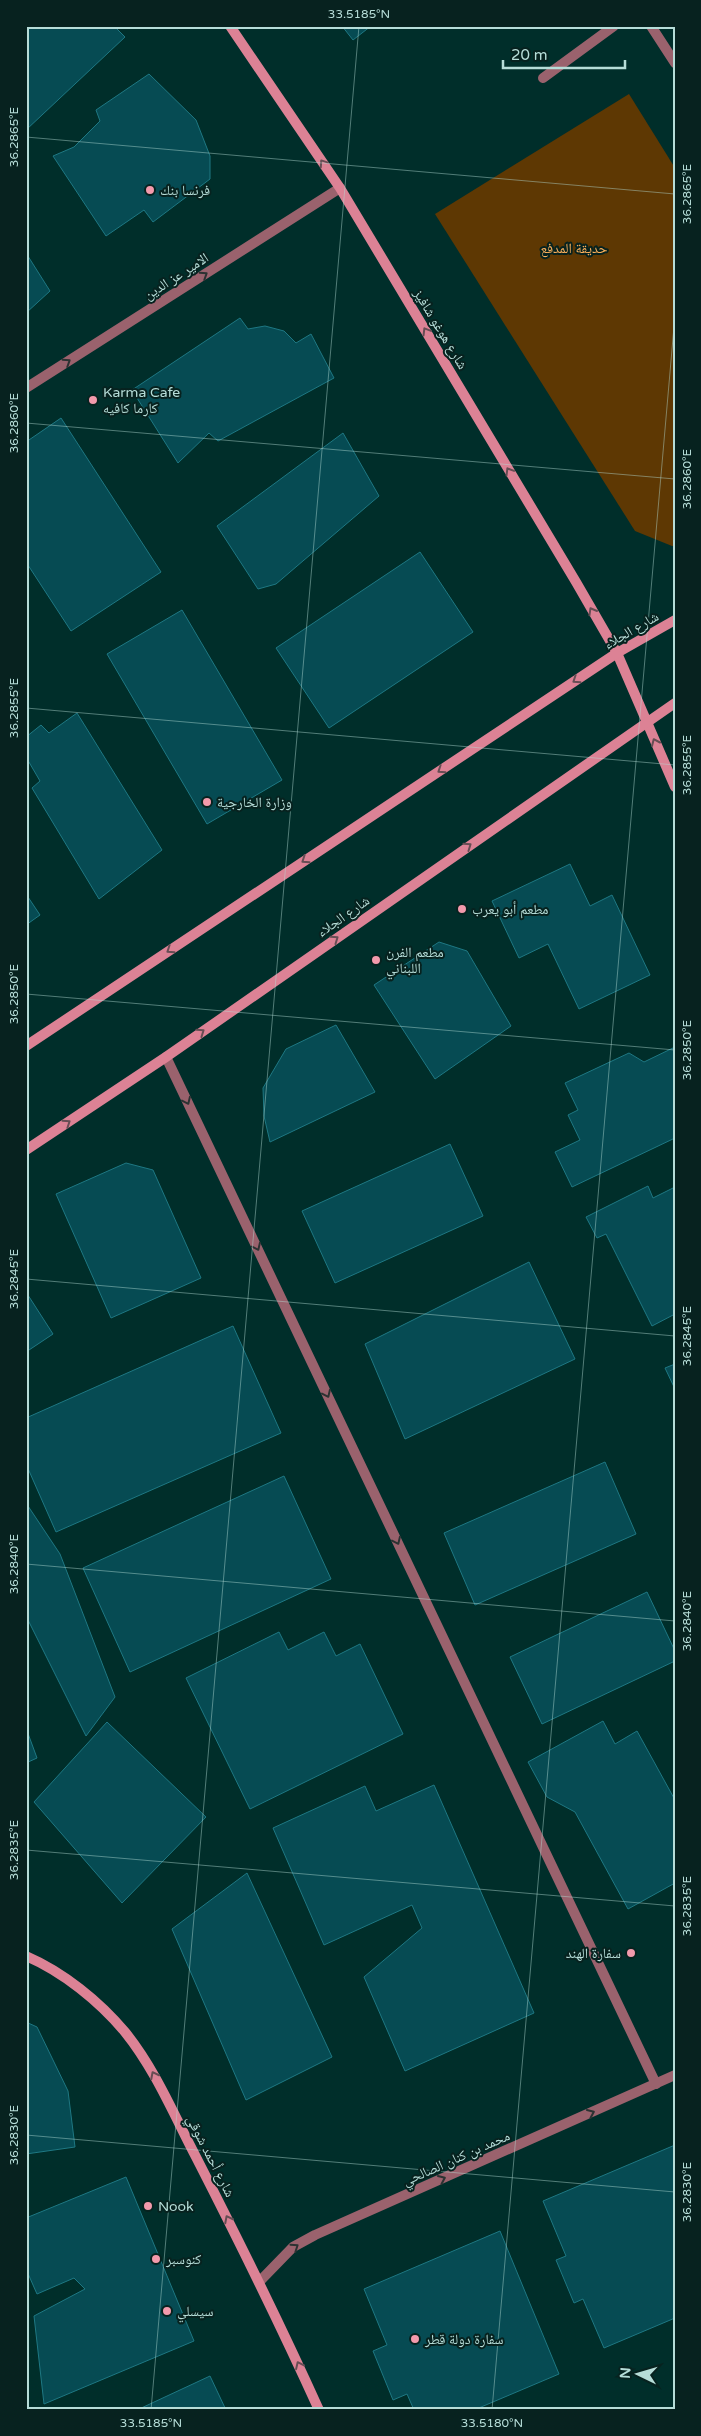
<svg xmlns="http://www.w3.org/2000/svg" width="701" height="2436" font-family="'Varela Round','Noto Naskh Arabic',sans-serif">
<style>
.green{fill:#5e3803}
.building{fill:#064b53;stroke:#1e7883}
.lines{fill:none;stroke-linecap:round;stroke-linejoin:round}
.street{stroke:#9a626d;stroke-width:10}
.secondary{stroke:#dc8295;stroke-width:10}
.oneway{stroke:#674d54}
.oneway2{stroke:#2c3232}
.ticks{fill:none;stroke:#b6ddd8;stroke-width:1;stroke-opacity:0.45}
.poi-dot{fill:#f39aac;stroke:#07221f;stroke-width:2}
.labels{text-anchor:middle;stroke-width:4;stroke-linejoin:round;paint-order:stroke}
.poi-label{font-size:14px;fill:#b6ddd8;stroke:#07221f;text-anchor:start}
.park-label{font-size:14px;fill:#fdb15c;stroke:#07221f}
.street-label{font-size:14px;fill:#b6ddd8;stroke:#07221f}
.neatline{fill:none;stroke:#b6ddd8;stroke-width:2}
.ticks-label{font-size:12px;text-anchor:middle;fill:#b6ddd8}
</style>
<rect width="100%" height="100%" fill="#002e2a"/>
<!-- green -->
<path class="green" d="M629,94l46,74v378h-3l-37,-15 -200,-317z"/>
<!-- building -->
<g class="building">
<path d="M26,26h88l11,11 -99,93z"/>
<path d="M342,26h29l-18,14z"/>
<path d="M149,74l47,46 14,36v23l-57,43 -9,-12 -38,26 -53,-80 21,-9 26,-26 -4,-11z"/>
<path d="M26,253l24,38 -24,22z"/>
<path d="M240,318l8,11 17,-3 19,5 12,12 15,-9 23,44 -116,63 -9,-8 -31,30 -46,-73z"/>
<path d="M61,418l100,154 -90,59 -45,-69v-120z"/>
<path d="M343,433l36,63 -103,88 -18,5 -41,-63z"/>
<path d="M420,552l53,80 -144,96 -53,-80z"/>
<path d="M182,610l100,170 -75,44 -100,-170z"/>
<path d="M77,713l85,137 -63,49 -67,-111 8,-7 -14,-24v-20l15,-12 8,8z"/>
<path d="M570,864l20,42 22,-11 38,80 -71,34 -31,-65 -29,14 -27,-57z"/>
<path d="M26,894l14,21 -14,10z"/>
<path d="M439,942l28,9 44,75 -76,53 -61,-94z"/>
<path d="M336,1025l39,67 -105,50 -6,-26 -1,-28 23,-39z"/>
<path d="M675,1047v91l-103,49 -17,-35 25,-12 -12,-25 10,-5 -13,-27 64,-30 15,9z"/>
<path d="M450,1144l33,72 -148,67 -33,-72z"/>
<path d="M126,1163l27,7 48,108 -90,40 -55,-124z"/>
<path d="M648,1186l5,12 22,-11v127l-23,12 -46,-92 -9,4 -11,-21z"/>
<path d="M529,1262l46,97 -170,80 -40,-95z"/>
<path d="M26,1292l27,42 -27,18z"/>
<path d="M233,1326l48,107 -225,99 -30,-68v-46z"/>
<path d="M675,1364v25l-10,-21z"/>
<path d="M605,1462l31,72 -161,71 -31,-72z"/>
<path d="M284,1476l47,103 -201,93 -47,-104z"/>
<path d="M26,1503l34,51 55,143 -29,39 -60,-120z"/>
<path d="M647,1592l28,59v10l-133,63 -32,-67z"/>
<path d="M279,1632l9,18 36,-18 12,24 24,-12 43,90 -153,75 -64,-131z"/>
<path d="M603,1721l12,23 22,-13 38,69v83l-47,26 -53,-97 -28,-15 -19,-35z"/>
<path d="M107,1722l99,95 -84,86 -88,-101z"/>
<path d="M26,1728l11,30 -11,5z"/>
<path d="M434,1785l100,228 -129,58 -41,-94 58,-49 -10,-23 -88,40 -51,-117 92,-42 11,25z"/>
<path d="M247,1873l85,184 -86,43 -74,-171z"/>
<path d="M26,2022l11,5 31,64 7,56 -49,7z"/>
<path d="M675,2145v173l-71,30 -21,-49 -9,4 -18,-43 10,-4 -23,-55z"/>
<path d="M126,2177l68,164 -150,63 -10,-88 51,-27 -11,-11 -37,16 -11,-25v-51z"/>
<path d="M500,2231l59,143 -85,36h-60l-7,-16 -14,6 -20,-49 14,-6 -23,-56z"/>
<path d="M210,2376l16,34h-89z"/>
</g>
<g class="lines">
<!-- street -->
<g class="street">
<path d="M651,26l24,37"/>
<path d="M543,78l71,-52"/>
<path d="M26,388l314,-200"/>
<path d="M166,1057l490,1027"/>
<path d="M260,2281l33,-34 22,-12 360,-160"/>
</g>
<!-- secondary -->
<g class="secondary">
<path d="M230,26l110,162 236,394 41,71 58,134"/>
<path d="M26,1046l591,-393 58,-33"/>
<path d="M26,1150l140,-93 509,-354"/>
<path d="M26,1956c37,16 73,45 99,76 30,37 49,83 71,125 43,84 84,167 123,253"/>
</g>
</g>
<!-- one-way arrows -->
<defs><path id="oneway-chevron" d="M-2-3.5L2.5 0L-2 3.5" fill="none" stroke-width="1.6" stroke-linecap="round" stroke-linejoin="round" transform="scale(1.25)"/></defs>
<g class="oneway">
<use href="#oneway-chevron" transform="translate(323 163) rotate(-124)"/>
<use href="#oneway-chevron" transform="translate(426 331) rotate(-121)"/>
<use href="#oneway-chevron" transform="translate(509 471) rotate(-121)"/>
<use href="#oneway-chevron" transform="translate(592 611) rotate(-120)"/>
<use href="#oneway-chevron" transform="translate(576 680) rotate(146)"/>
<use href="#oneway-chevron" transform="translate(655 742) rotate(-114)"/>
<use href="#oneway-chevron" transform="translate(441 770) rotate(146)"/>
<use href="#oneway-chevron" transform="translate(468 846) rotate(-35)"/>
<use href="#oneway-chevron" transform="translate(305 860) rotate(146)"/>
<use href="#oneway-chevron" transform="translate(335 939) rotate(-35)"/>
<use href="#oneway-chevron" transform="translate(170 950) rotate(146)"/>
<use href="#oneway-chevron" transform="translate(201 1032) rotate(-35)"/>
<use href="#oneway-chevron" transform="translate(67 1123) rotate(-34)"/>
<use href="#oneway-chevron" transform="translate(154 2075) rotate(-117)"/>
<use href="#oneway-chevron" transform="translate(228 2219) rotate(-117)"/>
<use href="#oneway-chevron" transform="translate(299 2365) rotate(-115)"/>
</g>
<g class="oneway2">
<use href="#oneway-chevron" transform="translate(204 275) rotate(-33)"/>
<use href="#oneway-chevron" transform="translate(67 362) rotate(-33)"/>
<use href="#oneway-chevron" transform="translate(187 1101) rotate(65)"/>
<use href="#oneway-chevron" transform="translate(257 1247) rotate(65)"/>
<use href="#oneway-chevron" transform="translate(327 1394) rotate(65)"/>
<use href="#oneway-chevron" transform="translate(397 1541) rotate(65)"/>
<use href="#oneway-chevron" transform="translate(591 2113) rotate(-24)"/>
<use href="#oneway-chevron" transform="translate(442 2179) rotate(-24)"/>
<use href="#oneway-chevron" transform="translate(295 2247) rotate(-34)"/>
</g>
<!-- ticks -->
<path class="ticks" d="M26,137l649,57M26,423l649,56M26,708l649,57M26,994l649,56M26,1279l649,57M26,1564l649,57M26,1850l649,56M26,2135l649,57M151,2410l208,-2384M492,2410l183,-2095"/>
<!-- markers -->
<g class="poi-dot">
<circle cx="150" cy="190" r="5"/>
<circle cx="93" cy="400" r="5"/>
<circle cx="207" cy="802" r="5"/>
<circle cx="462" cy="909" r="5"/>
<circle cx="376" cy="960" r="5"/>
<circle cx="631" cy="1953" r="5"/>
<circle cx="148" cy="2206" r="5"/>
<circle cx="156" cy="2259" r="5"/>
<circle cx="167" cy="2311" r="5"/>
<circle cx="415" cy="2339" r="5"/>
</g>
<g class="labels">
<!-- poi labels -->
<g class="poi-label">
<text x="160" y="195">فرنسا بنك</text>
<text x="103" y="397">Karma Cafe<tspan x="103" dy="16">كارما كافيه</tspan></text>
<text x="217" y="807">وزارة الخارجية</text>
<text x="472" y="914">مطعم أبو يعرب</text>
<text x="386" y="957">مطعم الفرن<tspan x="386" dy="16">اللبناني</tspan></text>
<text x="621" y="1958" text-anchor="end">سفارة الهند</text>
<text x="158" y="2211">Nook</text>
<text x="166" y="2264">كنوسبر</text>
<text x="177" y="2316">سيسلي</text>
<text x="425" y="2344">سفارة دولة قطر</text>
</g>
<!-- park labels -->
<g class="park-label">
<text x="574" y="253">حديقة المدفع</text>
</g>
<!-- street labels -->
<g class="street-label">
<text transform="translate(176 276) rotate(-33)" y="5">الامير عز الدين</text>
<text transform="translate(441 329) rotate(59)" y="5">شارع هوغو شافيز</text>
<text transform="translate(631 630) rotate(-30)" y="5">شارع الجلاء</text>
<text transform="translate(343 916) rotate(-35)" y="5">شارع الجلاء</text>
<text transform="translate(211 2156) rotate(63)" y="5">شارع أحمد شوقي</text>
<text transform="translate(456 2158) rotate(-24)" y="5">محمد بن كنان الصالحي</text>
</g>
</g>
<!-- border -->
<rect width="701" height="2436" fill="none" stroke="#07221f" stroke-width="55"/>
<!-- north arrow -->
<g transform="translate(638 2374) rotate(275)" stroke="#07221f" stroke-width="4" paint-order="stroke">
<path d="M0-4L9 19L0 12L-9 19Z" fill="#b6ddd8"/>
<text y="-8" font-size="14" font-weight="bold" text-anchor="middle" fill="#b6ddd8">N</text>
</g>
<!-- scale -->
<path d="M503 60v8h122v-8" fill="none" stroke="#b6ddd8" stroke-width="2.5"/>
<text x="511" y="60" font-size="15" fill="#b6ddd8" stroke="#07221f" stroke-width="4" paint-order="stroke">20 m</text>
<rect x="28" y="28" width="646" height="2380" class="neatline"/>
<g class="ticks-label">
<text x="359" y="18">33.5185°N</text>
<text transform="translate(14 137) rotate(-90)" y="4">36.2865°E</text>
<text transform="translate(687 194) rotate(-90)" y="4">36.2865°E</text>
<text transform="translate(14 423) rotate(-90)" y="4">36.2860°E</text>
<text transform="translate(687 479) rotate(-90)" y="4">36.2860°E</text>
<text transform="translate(14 708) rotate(-90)" y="4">36.2855°E</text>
<text transform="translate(687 765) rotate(-90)" y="4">36.2855°E</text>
<text transform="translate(14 994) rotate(-90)" y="4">36.2850°E</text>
<text transform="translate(687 1050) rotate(-90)" y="4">36.2850°E</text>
<text transform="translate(14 1279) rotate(-90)" y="4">36.2845°E</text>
<text transform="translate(687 1336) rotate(-90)" y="4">36.2845°E</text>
<text transform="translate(14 1564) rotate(-90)" y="4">36.2840°E</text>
<text transform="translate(687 1621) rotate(-90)" y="4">36.2840°E</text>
<text transform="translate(14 1850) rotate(-90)" y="4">36.2835°E</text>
<text transform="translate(687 1906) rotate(-90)" y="4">36.2835°E</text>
<text transform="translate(14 2135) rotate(-90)" y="4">36.2830°E</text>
<text transform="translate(687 2192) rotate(-90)" y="4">36.2830°E</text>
<text x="151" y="2427">33.5185°N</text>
<text x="492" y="2427">33.5180°N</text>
</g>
</svg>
